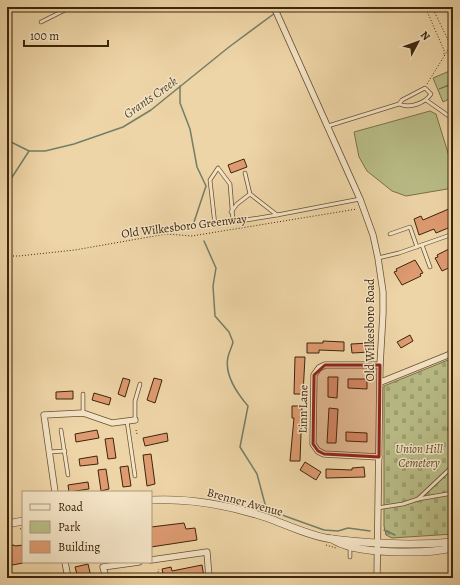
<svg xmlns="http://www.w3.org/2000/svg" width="460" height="585" font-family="Alegreya,serif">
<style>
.green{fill:#b9bd87;stroke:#7b7148}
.cemetery{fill:url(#cemetery-stones);stroke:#7b7148}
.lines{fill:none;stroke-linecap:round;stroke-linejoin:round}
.stream{stroke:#747e68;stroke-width:1.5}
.building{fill:#de9a70;stroke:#3d250a}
.service-casing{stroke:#695131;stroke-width:4.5}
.minor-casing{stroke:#695131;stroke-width:7}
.tertiary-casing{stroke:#695131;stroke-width:8}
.path{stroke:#3d250a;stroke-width:1;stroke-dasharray:1 2;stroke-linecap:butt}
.service{stroke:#f4e4c6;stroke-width:3}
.minor{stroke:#f4e4c6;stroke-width:5.5}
.tertiary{stroke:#f4e4c6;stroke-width:7}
.marked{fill:#8f2418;fill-opacity:0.2;stroke:#8f2418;stroke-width:3;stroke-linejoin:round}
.labels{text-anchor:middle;stroke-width:3;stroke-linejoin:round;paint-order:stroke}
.street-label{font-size:12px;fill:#3d250a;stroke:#f4e4c6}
.park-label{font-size:12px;font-style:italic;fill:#5c4b29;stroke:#f4e4c6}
.water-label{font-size:13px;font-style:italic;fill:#544a31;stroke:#f4e4c6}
</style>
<defs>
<pattern id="cemetery-stones" width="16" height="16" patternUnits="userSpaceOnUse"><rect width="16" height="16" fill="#b9bd87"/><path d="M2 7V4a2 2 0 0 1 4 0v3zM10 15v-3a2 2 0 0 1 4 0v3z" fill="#a0a273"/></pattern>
</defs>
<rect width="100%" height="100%" fill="#eed5a7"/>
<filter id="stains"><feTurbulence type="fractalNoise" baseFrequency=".005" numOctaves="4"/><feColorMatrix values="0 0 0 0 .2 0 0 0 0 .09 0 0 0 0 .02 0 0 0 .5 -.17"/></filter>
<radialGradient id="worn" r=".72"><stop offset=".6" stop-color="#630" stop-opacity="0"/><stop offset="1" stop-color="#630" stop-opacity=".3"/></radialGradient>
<!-- green -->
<g class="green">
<path d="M452,70l1,13 -14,6 14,-5v13l-10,5 -10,-24z"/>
<path d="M430,111l6,3 17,55v19l-47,8 -14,-5 -25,-20 -8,-14 -5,-25z"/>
</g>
<!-- cemetery -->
<path class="cemetery" d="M453,358v176l-61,4 -6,-3 -2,-9v-140z"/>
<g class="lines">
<!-- stream -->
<g class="stream">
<path d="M278,11l5,-4"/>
<path d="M180,86v17l10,26 7,38 9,19 -12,36"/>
<path d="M7,140l22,11h16l29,-7 49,-17 28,-17 78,-63 46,-34"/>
<path d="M7,185l22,-34"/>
<path d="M204,241l12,27 -3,18 2,30 14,16 4,10c-1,5 -4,10 -5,15 -4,18 9,36 20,49l-8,41 17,27 8,30 3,6 56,20 14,1 10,-3 22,3"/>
<path d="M384,530l11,5"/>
</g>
</g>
<!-- building -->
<g class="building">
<path d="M244,159l3,8 -16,6 -3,-8z"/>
<path d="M451,208l2,6v12l-17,7 -2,-4 -15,6 -5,-16 7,-3 2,4z"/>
<path d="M453,247v19l-11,5 -7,-13 3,-1 -1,-2z"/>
<path d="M415,260l8,13 -3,1 1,2 -19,9 -8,-13 3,-1 -1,-2z"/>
<path d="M410,335l3,6 -12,7 -4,-6z"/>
<path d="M323,341l21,1v9l-25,-1v3h-12v-10h16z"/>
<path d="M370,343v9l-18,1 -1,-9z"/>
<path d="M295,357h10l-2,37h-9z"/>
<path d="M328,377h10l-1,21 -9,-1z"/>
<path d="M123,378l7,2 -5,17 -7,-3z"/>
<path d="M154,378l8,2 -7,23 -8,-3z"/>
<path d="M348,379h19v10l-19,-1z"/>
<path d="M73,391v8h-17v-7z"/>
<path d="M94,393l17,5 -2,7 -17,-5z"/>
<path d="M292,406h10l-2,55h-10l4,-43h-2z"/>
<path d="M329,408l9,1 -2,34h-9z"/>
<path d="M97,430l2,8 -23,4 -1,-8z"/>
<path d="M346,432l21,1v9l-21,-1z"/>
<path d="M167,433l1,8 -23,5 -2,-8z"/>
<path d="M113,438l3,20 -8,1 -3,-20z"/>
<path d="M151,454l4,30 -8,2 -4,-31z"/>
<path d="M97,456l1,8 -18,2 -1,-7z"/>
<path d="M305,462l16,10 -5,8 -16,-10z"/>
<path d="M128,466l3,20 -8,1 -3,-20z"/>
<path d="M364,467l1,10 -39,1v-9l26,1v-2z"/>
<path d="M106,469l3,20 -8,2 -3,-21z"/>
<path d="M88,482l1,7 -20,3 -1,-7z"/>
<path d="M184,523l2,6 9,-1 2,12 -46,7v-20z"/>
<path d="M14,545l1,1 8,-1v18l-16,3v-20z"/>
<path d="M88,564l3,13 -13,1 -3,-11z"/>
<path d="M202,565l2,12 -40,1 -2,-9 9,-2 1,4z"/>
</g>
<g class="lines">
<!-- service casing -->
<g class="service-casing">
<g id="service">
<path d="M41,22l30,-15"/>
<path d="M426,100l27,19"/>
<path d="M328,126l71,-22c11,5 26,-1 32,-10l-6,-6 -23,12 -3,4"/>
<path d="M245,173l5,21 27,21 83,-16"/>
<path d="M231,212l6,-8 13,-10"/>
<path d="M233,221l-3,-37 -12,-16 -8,12 5,45 62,-10"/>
<path d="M390,234l20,-7 7,20"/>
<path d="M422,245l8,22"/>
<path d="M378,258l21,-5 54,-19"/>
<path d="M83,394v19"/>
<path d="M135,420v-19l5,-17"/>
<path d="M127,421l8,55"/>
<path d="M449,429l4,5"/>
<path d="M61,430l7,45"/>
<path d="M49,452l16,-1"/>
<path d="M418,499l35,-6"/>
<path d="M377,508l26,-4 15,-5 35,-33"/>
<path d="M350,546v11"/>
</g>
</g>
<!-- minor casing -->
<g class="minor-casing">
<g id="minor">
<path d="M274,7l86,192 13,36 5,23 5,34v21l-3,52 -3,213"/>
<path d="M381,382l72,-29"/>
<path d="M379,457l-55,-3 -6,-3 -5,-7 1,-69 5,-7 6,-3h55"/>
<path d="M55,492l-11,-77 39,-2 29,10 23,-3"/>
<path d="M151,560l56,-8 2,26"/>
<path d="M65,562l3,16"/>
<path d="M106,578l-3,-11 36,-5"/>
</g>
</g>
<!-- tertiary casing -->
<g class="tertiary-casing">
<g id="tertiary">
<path d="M151,500c41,-2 78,5 117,18 19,7 44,19 64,21 42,5 78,7 121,3"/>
<path d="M7,524l16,-3"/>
<path d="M332,539c22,16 94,15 121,9"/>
</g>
</g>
<!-- path -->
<g class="path">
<path d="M432,7l21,43"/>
<path d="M426,9l18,41v5"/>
<path d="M427,84l24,-39"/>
<path d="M7,256h12l56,-6 91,-16 26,2 165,-27"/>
<path d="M136,430l1,4"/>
<path d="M20,529l3,-1"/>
<path d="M326,545l10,3"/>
<path d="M156,578l3,-9"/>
</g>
<!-- service -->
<use href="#service" class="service"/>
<!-- minor -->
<use href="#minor" class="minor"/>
<!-- tertiary -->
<use href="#tertiary" class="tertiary"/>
</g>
<!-- marked area -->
<path class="marked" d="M325,365h55l-1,92 -55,-3 -6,-3 -5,-7 1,-69z"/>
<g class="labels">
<!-- street labels -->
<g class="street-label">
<text transform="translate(184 226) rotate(-7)" y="4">Old Wilkesboro Greenway</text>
<text transform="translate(370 330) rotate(-90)" y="4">Old Wilkesboro Road</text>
<text transform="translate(303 409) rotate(-89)" y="4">Linn Lane</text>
<text transform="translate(245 502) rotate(15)" y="4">Brenner Avenue</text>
</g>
<!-- park labels -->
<g class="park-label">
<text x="419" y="453">Union Hill<tspan x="419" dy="14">Cemetery</tspan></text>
</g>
<!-- water labels -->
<g class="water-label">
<text transform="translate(150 97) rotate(-35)" y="5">Grants Creek</text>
</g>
</g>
<!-- margin -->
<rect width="460" height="585" fill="none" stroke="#eed5a7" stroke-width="24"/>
<rect x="8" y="8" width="444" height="569" fill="none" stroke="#3d250a" stroke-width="2"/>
<rect x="12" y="12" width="436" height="561" fill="none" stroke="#3d250a"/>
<!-- legend -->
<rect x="22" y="491" width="130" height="72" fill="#f4e4c6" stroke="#ab987b"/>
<rect x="30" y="504" width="20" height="6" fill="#f4e4c6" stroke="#ab987b"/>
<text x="58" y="511" font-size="12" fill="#3d250a">Road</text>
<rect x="30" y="521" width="20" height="12" fill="#b9bd87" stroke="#ab987b"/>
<text x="58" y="531" font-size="12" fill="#3d250a">Park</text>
<rect x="30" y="541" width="20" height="12" fill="#de9a70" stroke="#ab987b"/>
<text x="58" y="551" font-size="12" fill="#3d250a">Building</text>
<!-- north arrow -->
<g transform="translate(418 42) rotate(49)" stroke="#f4e4c6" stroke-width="3" paint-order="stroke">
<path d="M0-3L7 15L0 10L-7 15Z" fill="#3d250a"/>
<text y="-6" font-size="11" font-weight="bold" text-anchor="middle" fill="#3d250a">N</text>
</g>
<!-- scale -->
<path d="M24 40v6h84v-6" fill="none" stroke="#3d250a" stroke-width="2"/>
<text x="30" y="40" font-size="12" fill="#3d250a" stroke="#f4e4c6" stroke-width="3" paint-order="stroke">100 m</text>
<rect width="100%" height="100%" filter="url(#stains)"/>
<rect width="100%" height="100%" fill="url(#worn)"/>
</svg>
